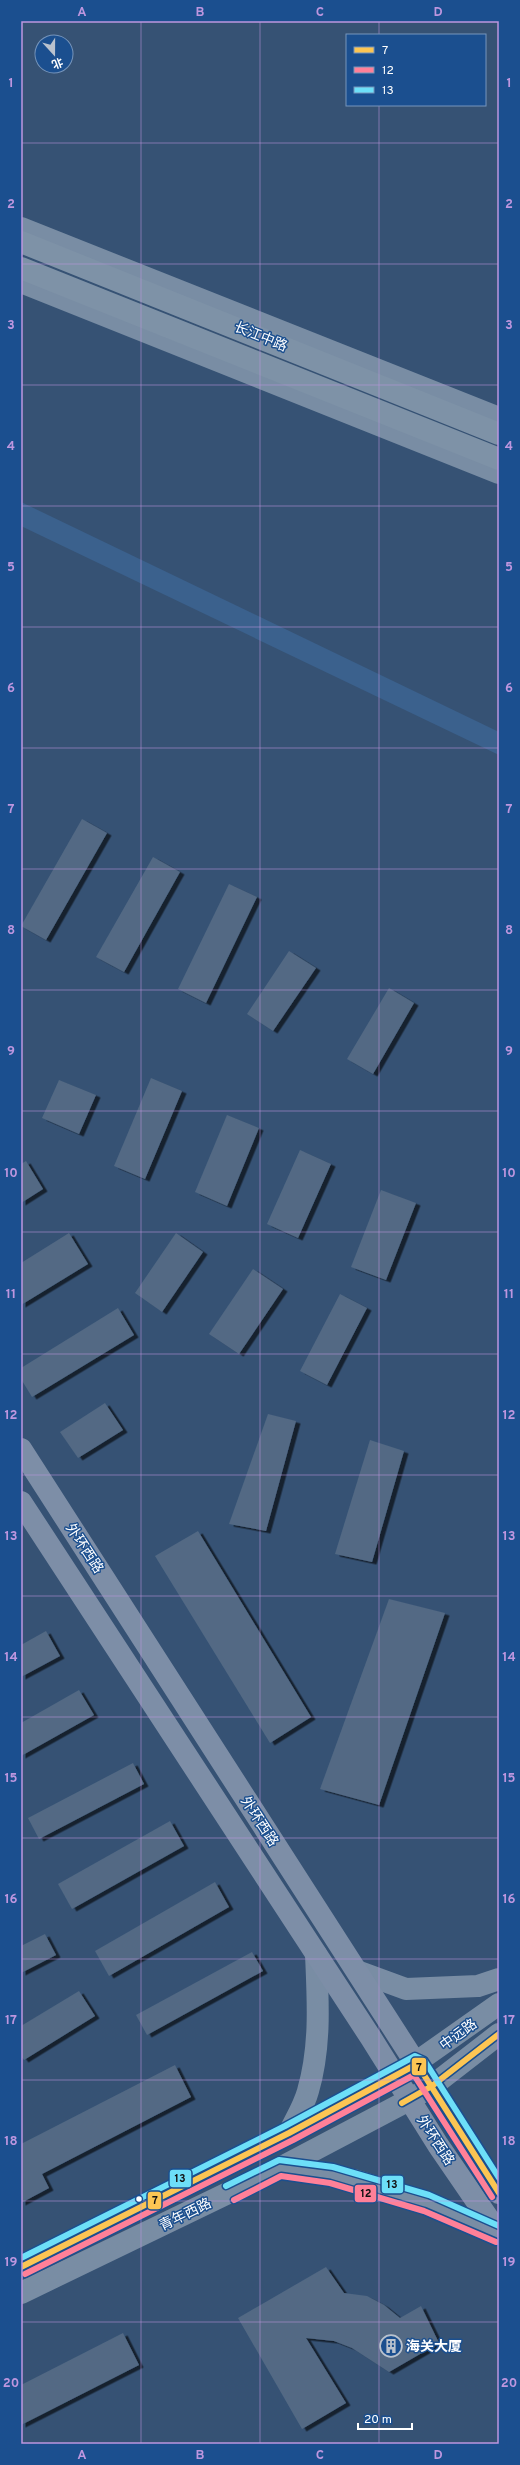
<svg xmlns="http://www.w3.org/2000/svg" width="520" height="2465" font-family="Overpass,'Noto Sans SC',sans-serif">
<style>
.water{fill:#3b618d}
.building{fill:#526984;filter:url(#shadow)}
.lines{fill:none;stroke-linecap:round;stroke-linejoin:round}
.secondary{stroke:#798da4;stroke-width:22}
.primary{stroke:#7d8ea7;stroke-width:22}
.highway{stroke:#7e92a7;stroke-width:22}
.bus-1-casing{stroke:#1b4f8f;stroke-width:9}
.bus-2-casing{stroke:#1b4f8f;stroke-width:9}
.bus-3-casing{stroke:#1b4f8f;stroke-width:9}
.bus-1{stroke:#fcc553;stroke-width:6}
.bus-2{stroke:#ff8098;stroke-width:6}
.bus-3{stroke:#6ddff8;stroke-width:6}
.grid{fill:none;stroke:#bd96df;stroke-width:1;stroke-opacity:0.55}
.bus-dot{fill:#fff;stroke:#1b4f8f;stroke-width:1.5}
.labels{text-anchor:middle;stroke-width:3;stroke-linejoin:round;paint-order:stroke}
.street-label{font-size:14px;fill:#fff;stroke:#1b4f8f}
.poi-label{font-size:14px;font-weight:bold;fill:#fff;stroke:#1b4f8f;text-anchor:start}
.line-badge{stroke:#1b4f8f;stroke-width:1.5}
.pale-badge-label{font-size:11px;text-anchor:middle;font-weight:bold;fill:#111}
.neatline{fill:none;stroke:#bd96df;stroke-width:1.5}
.grid-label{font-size:13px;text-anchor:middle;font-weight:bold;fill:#bd96df}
</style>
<defs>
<filter id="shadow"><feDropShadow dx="4.5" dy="2.5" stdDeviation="0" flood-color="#0009"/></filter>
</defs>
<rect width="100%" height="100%" fill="#365274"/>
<!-- water -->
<path class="water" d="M21,502l478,230v23l-478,-229z"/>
<!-- building -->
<g class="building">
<path d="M82,819l25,14 -61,107 -25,-14z"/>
<path d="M153,857l27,15 -56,100 -28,-15z"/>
<path d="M229,884l28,13 -51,106 -28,-14z"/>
<path d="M289,951l27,17 -43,63 -26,-17z"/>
<path d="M389,988l25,15 -41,71 -26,-15z"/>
<path d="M151,1078l31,13 -37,88 -31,-13z"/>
<path d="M59,1080l37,15 -17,39 -37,-16z"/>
<path d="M227,1115l32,13 -32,78 -32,-14z"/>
<path d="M300,1150l31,14 -33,74 -31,-14z"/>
<path d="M26,1161l17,28 -22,14v-39z"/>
<path d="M381,1190l35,13 -30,77 -35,-13z"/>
<path d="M69,1233l19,31 -67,41v-42z"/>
<path d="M176,1233l27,19 -41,60 -27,-19z"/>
<path d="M253,1269l30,20 -44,65 -30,-20z"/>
<path d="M340,1294l27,14 -40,77 -27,-14z"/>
<path d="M118,1308l16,27 -102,62 -11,-18v-11z"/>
<path d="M105,1403l18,27 -45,28 -18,-26z"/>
<path d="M268,1414l28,7 -30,110 -37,-7z"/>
<path d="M370,1440l34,11 -32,111 -37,-8z"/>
<path d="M198,1531l113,186 -41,26 -115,-187z"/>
<path d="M389,1599l56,14 -66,192 -59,-16z"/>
<path d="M46,1631l14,25 -39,21v-32z"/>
<path d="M79,1690l15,25 -73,41v-33z"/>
<path d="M133,1763l11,21 -105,55 -11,-21z"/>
<path d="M170,1821l14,25 -112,63 -14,-25z"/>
<path d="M215,1882l14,25 -120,69 -14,-25z"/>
<path d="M45,1934l11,21 -35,18v-27z"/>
<path d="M252,1952l11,19 -116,64 -11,-20z"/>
<path d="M79,1991l16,25 -71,44 -3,-4v-30z"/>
<path d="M175,2065l16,32 -149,77 7,14 -28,15v-59z"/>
<path d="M326,2267l18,26 23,3 17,9 16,13 21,-12 18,37 -50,29 -37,-24 -18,-7 -28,-3 40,65 -44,26 -64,-111z"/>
<path d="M123,2333l16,32 -118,60v-40z"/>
</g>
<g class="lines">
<!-- secondary -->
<g class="secondary">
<path d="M21,228l478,190"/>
<path d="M21,282l478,191"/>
<path d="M357,1971l49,18 72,-3 21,-7"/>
<path d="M289,2133c6,-13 15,-27 19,-42 13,-45 10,-90 8,-137"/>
<path d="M280,2168l74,12 73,23 72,32"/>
<path d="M21,2267l268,-134 105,-55 105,-74"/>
<path d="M21,2293l259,-125 129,-68 23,-14 67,-52"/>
</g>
<!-- primary -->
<g class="primary">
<path d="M21,1449l478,744"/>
<path d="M21,1502l350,536 67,107 61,89"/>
</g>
<!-- highway -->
<g class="highway">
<path d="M21,242l478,192"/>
<path d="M21,268l478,191"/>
</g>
<!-- bus-1 casing -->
<g class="bus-1-casing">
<g id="bus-1">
<path d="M402,2103l30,-17 67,-52"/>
<path d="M21,2267l268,-134 128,-69 82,129"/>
</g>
</g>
<!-- bus-2 casing -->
<g class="bus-2-casing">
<g id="bus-2">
<path d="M234,2200l47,-24 49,7 94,28 72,31"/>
<path d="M25,2274l268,-134 121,-65 78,122"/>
</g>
</g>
<!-- bus-3 casing -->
<g class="bus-3-casing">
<g id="bus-3">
<path d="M226,2186l53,-26 54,7 96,28 70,31"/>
<path d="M21,2258l264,-132 130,-70 9,4 75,118"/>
</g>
</g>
<!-- bus-1 -->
<use href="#bus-1" class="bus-1"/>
<!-- bus-2 -->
<use href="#bus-2" class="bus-2"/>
<!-- bus-3 -->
<use href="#bus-3" class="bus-3"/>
</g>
<!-- grid -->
<path class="grid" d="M141,21v2423M260,21v2423M379,21v14M379,105v2339M21,143h478M21,264h478M21,385h478M21,506h478M21,627h478M21,748h478M21,869h478M21,990h478M21,1111h478M21,1232h478M21,1354h478M21,1475h478M21,1596h478M21,1717h478M21,1838h478M21,1959h478M21,2080h478M21,2201h478M21,2322h478"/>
<!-- icons -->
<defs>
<g id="building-ring" transform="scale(1.15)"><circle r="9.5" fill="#1b4f8f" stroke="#b9c2ce" stroke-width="1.5"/><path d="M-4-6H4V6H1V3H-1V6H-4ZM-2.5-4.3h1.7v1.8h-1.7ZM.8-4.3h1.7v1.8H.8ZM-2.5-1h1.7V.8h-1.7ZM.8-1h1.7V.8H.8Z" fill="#b9c2ce"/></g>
</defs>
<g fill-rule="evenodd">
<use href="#building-ring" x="391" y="2346"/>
</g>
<!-- markers -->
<circle class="bus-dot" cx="139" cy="2199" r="3.5"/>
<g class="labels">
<!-- street labels -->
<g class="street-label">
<text transform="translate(261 336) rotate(22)" y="5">长江中路</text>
<text transform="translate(85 1548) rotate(57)" y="5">外环西路</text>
<text transform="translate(260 1821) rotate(57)" y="5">外环西路</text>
<text transform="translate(458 2034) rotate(-36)" y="5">中远路</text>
<text transform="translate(436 2140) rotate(57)" y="5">外环西路</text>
<text transform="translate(185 2214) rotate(-26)" y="5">青年西路</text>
</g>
<!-- poi labels -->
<g class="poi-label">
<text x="406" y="2351">海关大厦</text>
</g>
</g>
<g class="line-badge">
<rect x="411" y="2057" width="16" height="19" rx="4" fill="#fcc553"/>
<rect x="169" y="2169" width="23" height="19" rx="4" fill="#6ddff8"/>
<rect x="381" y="2175" width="23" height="19" rx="4" fill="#6ddff8"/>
<rect x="354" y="2184" width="23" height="19" rx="4" fill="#ff8098"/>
<rect x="147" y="2191" width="15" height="19" rx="4" fill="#fcc553"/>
</g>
<g class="pale-badge-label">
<text x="419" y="2071">7</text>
<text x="180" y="2182">13</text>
<text x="392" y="2188">13</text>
<text x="366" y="2197">12</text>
<text x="155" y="2204">7</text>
</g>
<!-- border -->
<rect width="520" height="2465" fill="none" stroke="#1b4f8f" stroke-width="44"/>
<!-- legend -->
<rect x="346" y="34" width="140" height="72" fill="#1b4f8f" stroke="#7695bc"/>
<rect x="354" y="47" width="20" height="6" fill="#fcc553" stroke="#7695bc"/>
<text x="382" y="54" font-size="12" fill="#ffffff">7</text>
<rect x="354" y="67" width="20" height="6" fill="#ff8098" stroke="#7695bc"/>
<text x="382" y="74" font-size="12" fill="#ffffff">12</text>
<rect x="354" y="87" width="20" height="6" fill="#6ddff8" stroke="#7695bc"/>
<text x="382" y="94" font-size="12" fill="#ffffff">13</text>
<!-- north arrow -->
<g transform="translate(54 54) rotate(159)"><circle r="19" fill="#1b4f8f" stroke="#7695bc"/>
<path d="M0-3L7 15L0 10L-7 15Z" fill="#b9c2ce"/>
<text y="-6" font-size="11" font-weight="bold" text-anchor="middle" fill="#ffffff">北</text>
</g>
<!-- scale -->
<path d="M358 2423v6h54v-6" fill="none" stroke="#ffffff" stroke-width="2"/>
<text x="364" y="2423" font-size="12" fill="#ffffff" stroke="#1b4f8f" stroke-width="3" paint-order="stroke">20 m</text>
<rect x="22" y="22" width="476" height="2421" class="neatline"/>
<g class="grid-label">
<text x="82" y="16">A</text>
<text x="200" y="16">B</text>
<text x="320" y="16">C</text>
<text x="438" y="16">D</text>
<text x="11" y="87">1</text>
<text x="509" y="87">1</text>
<text x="11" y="208">2</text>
<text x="509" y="208">2</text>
<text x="11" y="329">3</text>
<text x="509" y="329">3</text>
<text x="11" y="450">4</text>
<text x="509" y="450">4</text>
<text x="11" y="571">5</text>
<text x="509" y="571">5</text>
<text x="11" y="692">6</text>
<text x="509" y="692">6</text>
<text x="11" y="813">7</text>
<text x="509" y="813">7</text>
<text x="11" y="934">8</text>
<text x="509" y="934">8</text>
<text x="11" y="1055">9</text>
<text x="509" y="1055">9</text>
<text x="11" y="1177">10</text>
<text x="509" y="1177">10</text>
<text x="11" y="1298">11</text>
<text x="509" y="1298">11</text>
<text x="11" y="1419">12</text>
<text x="509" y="1419">12</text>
<text x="11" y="1540">13</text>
<text x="509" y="1540">13</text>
<text x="11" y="1661">14</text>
<text x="509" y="1661">14</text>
<text x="11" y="1782">15</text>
<text x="509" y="1782">15</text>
<text x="11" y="1903">16</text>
<text x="509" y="1903">16</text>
<text x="11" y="2024">17</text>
<text x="509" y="2024">17</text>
<text x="11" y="2145">18</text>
<text x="509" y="2145">18</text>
<text x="11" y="2266">19</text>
<text x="509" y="2266">19</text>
<text x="11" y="2387">20</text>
<text x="509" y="2387">20</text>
<text x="82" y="2459">A</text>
<text x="200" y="2459">B</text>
<text x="320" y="2459">C</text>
<text x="438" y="2459">D</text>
</g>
</svg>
